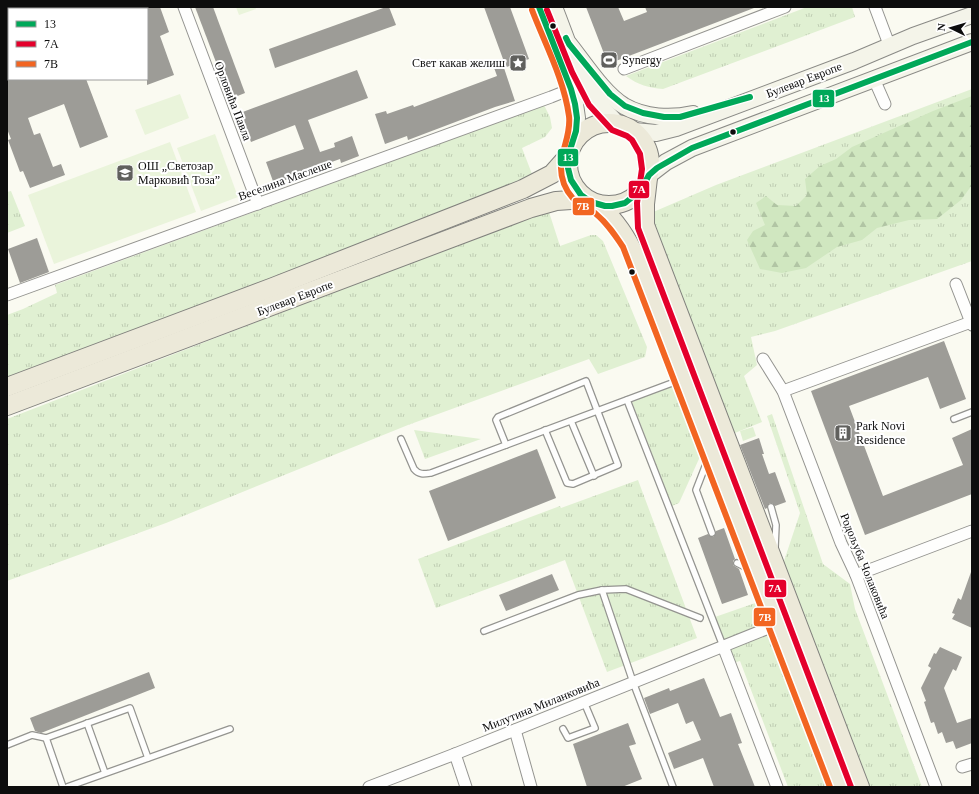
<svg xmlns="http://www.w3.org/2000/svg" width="979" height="794" font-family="Georgia,serif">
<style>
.grass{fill:url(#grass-tufts)}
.forest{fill:url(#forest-firs)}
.park{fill:#e0f0d2}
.pitch{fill:#eaf4db}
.building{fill:#9d9c97}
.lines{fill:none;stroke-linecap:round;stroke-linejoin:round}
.service-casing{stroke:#949490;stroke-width:8}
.minor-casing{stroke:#949490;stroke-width:13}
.secondary-casing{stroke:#8a8a86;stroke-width:18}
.primary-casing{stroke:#81817d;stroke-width:20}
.service{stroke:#fefefd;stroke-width:5.5}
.minor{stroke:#fefefd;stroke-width:11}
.secondary{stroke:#f4f4e9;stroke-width:16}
.primary{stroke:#ece9d9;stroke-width:18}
.bus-1-casing{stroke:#fff;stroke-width:9}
.bus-2-casing{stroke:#fff;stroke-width:9}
.bus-3-casing{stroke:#fff;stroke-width:9}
.bus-1{stroke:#00a859;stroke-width:6}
.bus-2{stroke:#e4002b;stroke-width:6}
.bus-3{stroke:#f26522;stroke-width:6}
.bus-dot{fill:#0d0d0d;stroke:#fff;stroke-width:1.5}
.labels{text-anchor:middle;stroke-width:4;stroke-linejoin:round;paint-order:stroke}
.poi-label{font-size:12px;fill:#0d0d0d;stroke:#fff;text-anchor:start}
.street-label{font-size:12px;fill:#0d0d0d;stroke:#fff}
.line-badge{stroke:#fff;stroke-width:1.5}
.badge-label{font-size:11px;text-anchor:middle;font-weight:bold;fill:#fff}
</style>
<defs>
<pattern id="grass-tufts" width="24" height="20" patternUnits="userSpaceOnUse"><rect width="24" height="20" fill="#e0f0d2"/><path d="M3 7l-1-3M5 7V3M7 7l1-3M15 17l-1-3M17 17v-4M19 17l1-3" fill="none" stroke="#bfcdb3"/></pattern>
<pattern id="forest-firs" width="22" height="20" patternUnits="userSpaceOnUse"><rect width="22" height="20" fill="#d0e7c0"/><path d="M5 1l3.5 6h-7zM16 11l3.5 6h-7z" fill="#b1c5a4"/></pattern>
</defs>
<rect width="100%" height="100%" fill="#fafaf1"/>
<!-- grass -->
<g class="grass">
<path d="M807,7h45l3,10 -192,72c-14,-1 -25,-4 -37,-13z"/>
<path d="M972,89v172l-197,70 -24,6 6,28 -13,11 18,46 -32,13 -76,-200 -3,-22 65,-28z"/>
<path d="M544,105l6,12 2,11 -7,9 -23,11 10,26 -3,3 -522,205v-67l16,-6 34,-16 -2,-8 297,-109z"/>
<path d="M11,191l14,35 -18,7v-41z"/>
<path d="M548,209l12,37 31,-11h5l7,6 44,106 -2,10 -47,17 -9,-15 -181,66 -242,98 -159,58v-162z"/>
<path d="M678,383l25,67 -24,53 -7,3 -40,-104z"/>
<path d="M772,414l51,150 27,20 5,25 67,178h-54l-86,-220 18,-54 -33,-97z"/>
<path d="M414,430l67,9 -56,20z"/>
<path d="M638,480l59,158 -90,34 -42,-112 -129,48 -18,-49 142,-53 1,2z"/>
<path d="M761,601l6,15 -4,10 -38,15 -10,-24z"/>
<path d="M772,631l61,156h-45l-48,-126 -7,2 -5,-15z"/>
</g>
<!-- forest -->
<path class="forest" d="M972,96v89l-11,15 -24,19 -28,1 -32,8 -15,12 -25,7 -31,21 -24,5 -22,-4 -13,-29 6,-9 12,-6 -9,-22 10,-7 11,9 19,1 11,-11 -2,-16 15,-13 16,-7 16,-12 81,-36z"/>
<!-- park -->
<path class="park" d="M753,427l3,9 -13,5 -3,-10z"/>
<!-- pitch -->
<g class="pitch">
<path d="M236,7h19l1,2 -17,6z"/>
<path d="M180,94l9,24 -44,17 -10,-25z"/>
<path d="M215,134l23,63 -37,14 -24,-63z"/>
<path d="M170,142l26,70 -142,52 -26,-69z"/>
</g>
<!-- building -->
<g class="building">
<path d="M147,7h13l9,25 -9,4 14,39 -27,10z"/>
<path d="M195,7h18l32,86 -15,6z"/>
<path d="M386,7h3l7,18 -121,43 -6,-19z"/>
<path d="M484,7h26l19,52 -25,9 11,33 -20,6 -87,33 -1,-4 -22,8 -10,-30 11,-3 1,3 26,-9 1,2 83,-31 -5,-14 11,-3z"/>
<path d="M586,7h32l6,14 23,-9 -2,-5 109,1 -146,56z"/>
<path d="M357,70l11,28 -60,22 12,32 15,-5 -1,-4 18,-7 7,20 -18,7 -1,-4 -31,11 1,4 -15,5 -1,-2 -20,7 -8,-22 38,-13 -9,-24 -44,17 -11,-29z"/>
<path d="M7,79h79l22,58 -28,11 -16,-44 -36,14 6,17 6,-2 13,34 8,-3 4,11 -35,13 -7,-17 -3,1 -12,-32 3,-1 -4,-10z"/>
<path d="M37,238l12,34 -29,11 -12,-34z"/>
<path d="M944,341l22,58 -26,10 -12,-32 -79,29 34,90 80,-31 -11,-27 20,-9v65l-107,41 -54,-144z"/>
<path d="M759,438l5,16h-2l7,20 6,-2 11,30 -11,4 -3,-3h-2l-3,3v2l-2,1 -25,-64z"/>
<path d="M537,449l19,49 -108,43 -19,-50z"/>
<path d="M724,528l11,31 -2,2v4l6,4 9,26 -26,9 -24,-66 10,-4 2,2 3,1 2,-2 1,-4z"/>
<path d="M971,572l1,1v55l-20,-9 3,-5 -3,-1 6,-15 3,2z"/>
<path d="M552,574l7,16 -53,21 -7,-16z"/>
<path d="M940,647l22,10 -6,14 -3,-2 -9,19 13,35 15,-5v25l-16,6 -3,-8 -7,2 -4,-11 -4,2 -4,-12 -3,1 -7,-21 2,-1 -5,-13 10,-20 -3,-2 6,-13 2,1z"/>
<path d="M149,672l6,16 -114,45 -6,-2 -5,-13z"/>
<path d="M704,678l16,39 11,-4 11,30 -4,1 17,43h-41l-11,-29 -29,11 -6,-16 33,-13 -8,-19 -7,3 -8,-21 -28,11 -6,-16 25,-10 1,3z"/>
<path d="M628,723l8,21 -7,2 13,33 -20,8h-35l-14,-43z"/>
</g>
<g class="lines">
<!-- service casing -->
<g class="service-casing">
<g id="service">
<path d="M627,400l96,246"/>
<path d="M954,419l18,-7"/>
<path d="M571,421l23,55"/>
<path d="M401,439l13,30c5,6 10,5 17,4l249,-93"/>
<path d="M506,445l-10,-25 2,-3 88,-36 32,84 -45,19 -6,-1 -22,-53"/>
<path d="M708,459l-12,31 16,43"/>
<path d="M771,507l5,18 -1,22"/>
<path d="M737,563l14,7"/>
<path d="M602,590l24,-1 74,29"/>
<path d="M484,631l94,-36 24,-5 31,92 40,105"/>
<path d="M87,723l18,50"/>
<path d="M563,729l5,9 27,-10 -11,-26"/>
<path d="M7,745l25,-10 14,3"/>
<path d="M63,787l-17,-49 84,-30 18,50"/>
<path d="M67,787l163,-58"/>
</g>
</g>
<!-- minor casing -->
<g class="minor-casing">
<g id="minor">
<path d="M184,7l74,197"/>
<path d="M875,7l15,40"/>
<path d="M44,9l5,-2"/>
<path d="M7,23l2,-1"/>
<path d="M624,69l161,-62"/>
<path d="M874,79l11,25"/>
<path d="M956,284l16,41"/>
<path d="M7,295l544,-198 20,-8"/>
<path d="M763,359l20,32 58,152 15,32 80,212"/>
<path d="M783,391l188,-69"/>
<path d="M856,575l116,-44"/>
<path d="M723,646l54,141"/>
<path d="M515,730l16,57"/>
<path d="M455,754l11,33"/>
<path d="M962,767l10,-3"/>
<path d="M369,787l86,-33 321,-129"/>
</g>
</g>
<!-- secondary casing -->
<g class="secondary-casing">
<g id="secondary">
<path d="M539,7l32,82 4,15 2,14 -1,13 -7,21"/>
<path d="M554,7c12,30 23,67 42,94 6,8 15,15 21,23"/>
<path d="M569,44c16,20 34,49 55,62 21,12 47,13 69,8"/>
<path d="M634,131l22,2 20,-5 178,-67 59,-25 59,-21"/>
<path d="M649,175l17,-13 26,-14 280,-106"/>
</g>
</g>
<!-- primary casing -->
<g class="primary-casing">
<g id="primary">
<circle cx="609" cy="164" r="41"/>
<path d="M648,178l-3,26v21l215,562"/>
<path d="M598,204c17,16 29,32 38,54l203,529"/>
<path d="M7,387l266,-100 250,-98 29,-15 16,-18"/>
<path d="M7,406l524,-198 25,-7 30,-2"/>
</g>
</g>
<!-- service -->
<use href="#service" class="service"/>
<!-- minor -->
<use href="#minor" class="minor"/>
<!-- secondary -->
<use href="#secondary" class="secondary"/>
<!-- primary -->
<use href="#primary" class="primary"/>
<!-- bus-1 casing -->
<g class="bus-1-casing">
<g id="bus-1">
<path d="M539,7l32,82 4,15 2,14 -1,13 -8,25v12l3,12 10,15 10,7 14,4h7l13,-3 16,-13 8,-15 8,-7 35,-20 280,-106"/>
<path d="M566,38l3,6 41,50 15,12 18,7 21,4h16l70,-20"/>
</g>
</g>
<!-- bus-2 casing -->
<g class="bus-2-casing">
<path id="bus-2" d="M547,10l25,62 17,33 23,25 15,6 5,4 8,14 2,15 -5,34 1,25 213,559"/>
</g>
<!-- bus-3 casing -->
<g class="bus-3-casing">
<path id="bus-3" d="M532,10c13,34 32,69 37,106 3,24 -15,42 -5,68 4,10 12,19 22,24 3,2 7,3 10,6 11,9 19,21 27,33l207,540"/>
</g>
<!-- bus-1 -->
<use href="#bus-1" class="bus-1"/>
<!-- bus-2 -->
<use href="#bus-2" class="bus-2"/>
<!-- bus-3 -->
<use href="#bus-3" class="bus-3"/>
</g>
<!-- icons -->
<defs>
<g id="stadium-square" transform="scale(0.9)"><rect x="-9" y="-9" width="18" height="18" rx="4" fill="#60605d" stroke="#fff"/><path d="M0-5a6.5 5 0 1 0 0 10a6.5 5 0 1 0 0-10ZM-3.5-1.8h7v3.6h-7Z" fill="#fff"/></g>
<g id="sight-square" transform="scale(0.9)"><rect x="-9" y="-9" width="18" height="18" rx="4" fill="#60605d" stroke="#fff"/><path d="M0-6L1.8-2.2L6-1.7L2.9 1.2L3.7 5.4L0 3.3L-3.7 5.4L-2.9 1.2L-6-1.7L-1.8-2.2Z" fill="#fff"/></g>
<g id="school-square" transform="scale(0.9)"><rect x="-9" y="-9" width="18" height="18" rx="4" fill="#60605d" stroke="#fff"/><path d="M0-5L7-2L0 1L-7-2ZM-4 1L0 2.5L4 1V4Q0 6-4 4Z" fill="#fff"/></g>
<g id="building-square" transform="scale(0.9)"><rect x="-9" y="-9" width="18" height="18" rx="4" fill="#60605d" stroke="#fff"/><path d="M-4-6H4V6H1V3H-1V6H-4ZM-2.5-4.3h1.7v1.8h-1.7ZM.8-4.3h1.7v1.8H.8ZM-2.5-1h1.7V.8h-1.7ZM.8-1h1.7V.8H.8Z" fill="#fff"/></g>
</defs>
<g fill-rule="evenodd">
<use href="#stadium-square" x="609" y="60"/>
<use href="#sight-square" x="518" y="63"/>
<use href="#school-square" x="125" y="173"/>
<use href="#building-square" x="843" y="433"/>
</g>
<!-- markers -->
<g class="bus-dot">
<circle cx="553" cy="26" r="3.5"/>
<circle cx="733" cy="132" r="3.5"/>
<circle cx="632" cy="272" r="3.5"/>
</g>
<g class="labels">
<!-- poi labels -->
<g class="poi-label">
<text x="622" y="64">Synergy</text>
<text x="505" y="67" text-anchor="end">Свет какав желиш</text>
<text x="138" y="170">ОШ „Светозар<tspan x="138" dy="14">Марковић Тоза”</tspan></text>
<text x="856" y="430">Park Novi<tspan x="856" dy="14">Residence</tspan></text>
</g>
<!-- street labels -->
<g class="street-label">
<text transform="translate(804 80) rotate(-21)" y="4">Булевар Европе</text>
<text transform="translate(233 101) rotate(69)" y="4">Орловића Павла</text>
<text transform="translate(285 180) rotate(-20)" y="4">Веселина Маслеше</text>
<text transform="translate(295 298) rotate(-21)" y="4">Булевар Европе</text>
<text transform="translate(865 566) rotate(68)" y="4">Родољуба Чолаковића</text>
<text transform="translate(541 705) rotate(-22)" y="4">Милутина Миланковића</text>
</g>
</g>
<g class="line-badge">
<rect x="812" y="89" width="23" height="19" rx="4" fill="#00a859"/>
<rect x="557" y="148" width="22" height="19" rx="4" fill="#00a859"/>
<rect x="628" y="180" width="22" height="19" rx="4" fill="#e4002b"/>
<rect x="572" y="197" width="23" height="19" rx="4" fill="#f26522"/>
<rect x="764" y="579" width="23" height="19" rx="4" fill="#e4002b"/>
<rect x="753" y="607" width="23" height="20" rx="4" fill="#f26522"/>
</g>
<g class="badge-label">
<text x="824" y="102">13</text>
<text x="568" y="161">13</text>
<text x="639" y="193">7A</text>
<text x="583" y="210">7B</text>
<text x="775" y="592">7A</text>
<text x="765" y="621">7B</text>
</g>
<!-- border -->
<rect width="979" height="794" fill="none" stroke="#0d0d0d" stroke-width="16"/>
<!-- legend -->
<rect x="8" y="8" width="140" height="72" fill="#ffffff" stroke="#9e9e9e"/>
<rect x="16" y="21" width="20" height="6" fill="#00a859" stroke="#9e9e9e"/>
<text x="44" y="28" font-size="12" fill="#0d0d0d">13</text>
<rect x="16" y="41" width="20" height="6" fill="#e4002b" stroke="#9e9e9e"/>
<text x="44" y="48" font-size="12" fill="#0d0d0d">7A</text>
<rect x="16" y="61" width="20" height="6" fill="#f26522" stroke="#9e9e9e"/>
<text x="44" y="68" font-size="12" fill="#0d0d0d">7B</text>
<!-- north arrow -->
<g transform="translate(951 28) rotate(275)" stroke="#ffffff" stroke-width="3" paint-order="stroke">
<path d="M0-3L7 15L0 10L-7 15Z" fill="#0d0d0d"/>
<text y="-6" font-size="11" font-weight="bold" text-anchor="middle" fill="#0d0d0d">N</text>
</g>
</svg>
